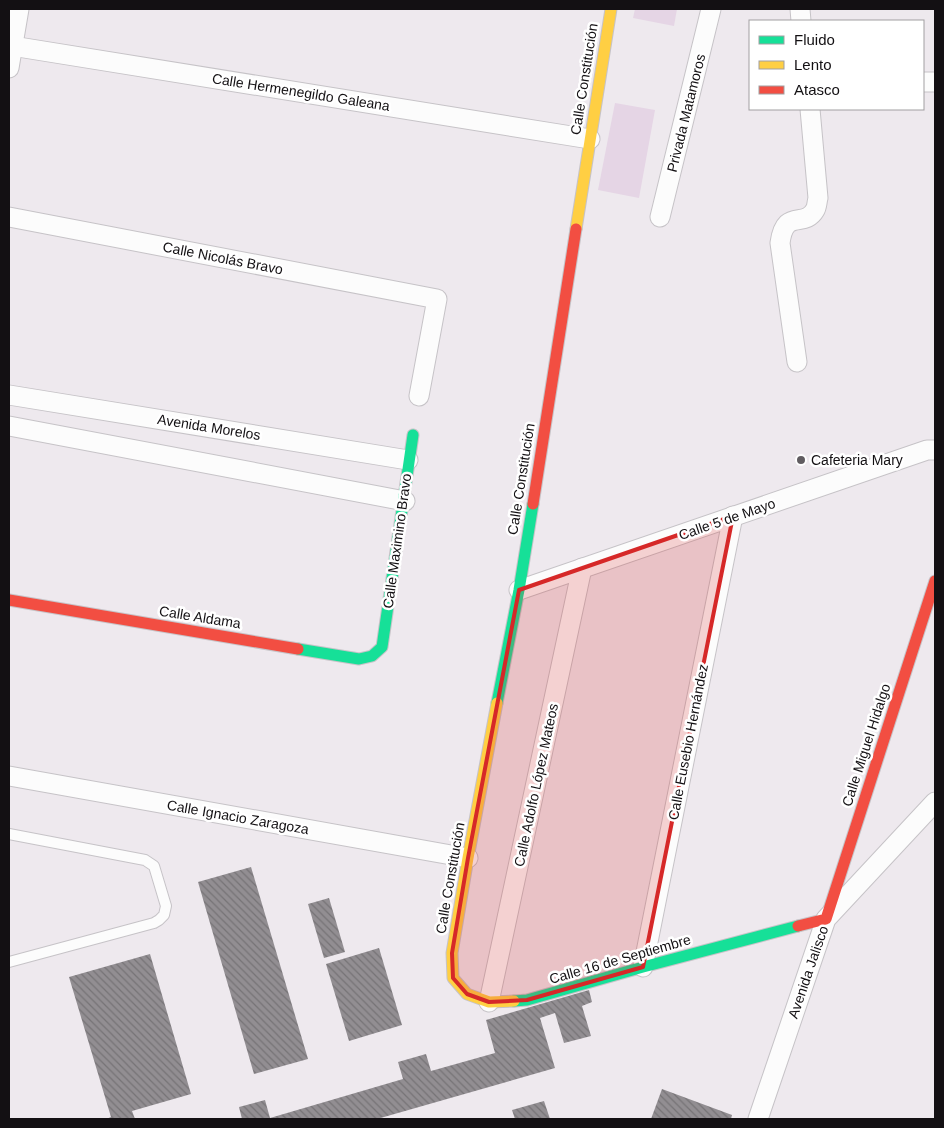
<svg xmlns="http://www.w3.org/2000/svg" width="944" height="1128" font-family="Arial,sans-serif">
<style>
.pitch{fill:#e5d5e5}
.building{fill:url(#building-back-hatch)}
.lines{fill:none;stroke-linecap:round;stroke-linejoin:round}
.lane-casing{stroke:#c6c3c7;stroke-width:12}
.street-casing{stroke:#c6c3c7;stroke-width:21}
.fast-casing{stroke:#c6c3c7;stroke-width:13}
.slow-casing{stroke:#c6c3c7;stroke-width:13}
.jam-casing{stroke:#c6c3c7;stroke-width:13}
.lane{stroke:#fcfcfc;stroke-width:10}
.street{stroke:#fcfcfc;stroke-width:19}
.fast{stroke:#16e098;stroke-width:11}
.slow{stroke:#ffcf43;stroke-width:11}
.jam{stroke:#f24e42;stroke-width:11}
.marked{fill:#d62828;fill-opacity:0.2;stroke:#d62828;stroke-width:4;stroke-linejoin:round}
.poi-dot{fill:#605c60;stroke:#fff;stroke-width:2}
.labels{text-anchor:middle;stroke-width:5;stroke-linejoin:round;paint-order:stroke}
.street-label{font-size:14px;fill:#131013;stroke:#fff}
.poi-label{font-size:14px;fill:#131013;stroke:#fff;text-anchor:start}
</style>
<defs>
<pattern id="building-back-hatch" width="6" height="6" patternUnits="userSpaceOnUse" patternTransform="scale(1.25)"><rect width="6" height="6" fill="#928e92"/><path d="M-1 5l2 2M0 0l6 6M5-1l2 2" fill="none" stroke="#767376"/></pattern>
</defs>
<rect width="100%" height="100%" fill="#eee9ee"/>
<!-- pitch -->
<g class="pitch">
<path d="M635,9h42l-3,17 -41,-8z"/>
<path d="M615,103l40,7 -16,88 -41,-8z"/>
</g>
<!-- building -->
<g class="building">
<path d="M251,867l57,192 -54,15 -56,-192z"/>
<path d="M329,898l16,54 -21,6 -16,-54z"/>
<path d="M379,948l23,77 -53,16 -23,-77z"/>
<path d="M150,954l41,140 -59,17 3,8h-29l5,-2 -42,-140z"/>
<path d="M589,990l3,12 -10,4 9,30 -27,7 -9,-30 -15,5 15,50 -178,51h-135l-3,-12 26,-7 5,18 133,-39 -5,-17 28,-8 5,17 64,-18 -9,-33z"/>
<path d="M662,1089l70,26 -1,4h-80z"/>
<path d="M544,1101l6,18h-35l-3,-9z"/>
</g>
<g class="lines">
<!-- lane casing -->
<g class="lane-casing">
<path id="lane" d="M9,834l136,26 9,6 12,40 -2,9 -5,5 -5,3 -145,39"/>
</g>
<!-- street casing -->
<g class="street-casing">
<g id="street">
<path d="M800,9l1,12"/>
<path d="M12,46l578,93"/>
<path d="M9,68l10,-59"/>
<path d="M923,82h12"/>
<path d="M9,217l428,82 -18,97"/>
<path d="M660,217l51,-208"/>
<path d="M797,362l-17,-119c5,-36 24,-14 35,-33 2,-3 2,-9 3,-12l-8,-89"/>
<path d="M9,395l399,65"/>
<path d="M9,426l396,75"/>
<path d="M519,590l408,-140h8"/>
<path d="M9,776l459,82"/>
<path d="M643,967l90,-451"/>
<path d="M489,1002l93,-434"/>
<path d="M758,1119l68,-200 109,-117"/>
</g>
</g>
<!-- fast casing -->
<g class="fast-casing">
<g id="fast">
<path d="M298,649l61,10 13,-3 10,-9 31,-212"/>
<path d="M497,703l22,-113 14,-86"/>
<path d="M514,1001l13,-1 116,-33 155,-41"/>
</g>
</g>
<!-- slow casing -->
<g class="slow-casing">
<g id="slow">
<path d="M576,229l35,-220"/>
<path d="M497,703l-29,155 -16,95 1,25 14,16 22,8 25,-1"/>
</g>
</g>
<!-- jam casing -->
<g class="jam-casing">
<g id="jam">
<path d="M533,504l43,-275"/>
<path d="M9,600l289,49"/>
<path d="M798,926l28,-7 109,-338"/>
</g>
</g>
<!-- lane -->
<use href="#lane" class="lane"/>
<!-- street -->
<use href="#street" class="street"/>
<!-- fast -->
<use href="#fast" class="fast"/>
<!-- slow -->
<use href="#slow" class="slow"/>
<!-- jam -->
<use href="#jam" class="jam"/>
</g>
<!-- marked area -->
<path class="marked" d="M733,516l-90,451 -116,33 -38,2 -22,-8 -14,-16 -1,-25 16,-95 51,-268z"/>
<!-- markers -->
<circle class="poi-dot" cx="801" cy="460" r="5"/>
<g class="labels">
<!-- street labels -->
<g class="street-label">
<text transform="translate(584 79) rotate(-81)" y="5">Calle Constitución</text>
<text transform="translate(301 92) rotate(9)" y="5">Calle Hermenegildo Galeana</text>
<text transform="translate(686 113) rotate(-76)" y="5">Privada Matamoros</text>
<text transform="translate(223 258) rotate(11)" y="5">Calle Nicolás Bravo</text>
<text transform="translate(209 427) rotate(9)" y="5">Avenida Morelos</text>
<text transform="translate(521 479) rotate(-81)" y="5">Calle Constitución</text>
<text transform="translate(727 519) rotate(-19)" y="5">Calle 5 de Mayo</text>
<text transform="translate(397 541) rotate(-82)" y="5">Calle Maximino Bravo</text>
<text transform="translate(200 617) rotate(9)" y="5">Calle Aldama</text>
<text transform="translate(688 742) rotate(-79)" y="5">Calle Eusebio Hernández</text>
<text transform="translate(866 745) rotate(-72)" y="5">Calle Miguel Hidalgo</text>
<text transform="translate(536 785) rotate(-78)" y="5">Calle Adolfo López Mateos</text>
<text transform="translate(238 817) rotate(10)" y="5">Calle Ignacio Zaragoza</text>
<text transform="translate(450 878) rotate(-80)" y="5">Calle Constitución</text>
<text transform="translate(620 959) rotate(-16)" y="5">Calle 16 de Septiembre</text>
<text transform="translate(808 972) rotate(-71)" y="5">Avenida Jalisco</text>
</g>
<!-- poi labels -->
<g class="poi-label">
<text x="811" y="465">Cafeteria Mary</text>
</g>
</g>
<!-- border -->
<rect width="944" height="1128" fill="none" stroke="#131013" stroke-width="20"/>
<!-- legend -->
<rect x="749" y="20" width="175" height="90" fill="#ffffff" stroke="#a19fa1"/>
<rect x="759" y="36" width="25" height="8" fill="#16e098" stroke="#a19fa1"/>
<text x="794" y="45" font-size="15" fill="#131013">Fluido</text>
<rect x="759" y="61" width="25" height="8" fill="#ffcf43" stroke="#a19fa1"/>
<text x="794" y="70" font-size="15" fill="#131013">Lento</text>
<rect x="759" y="86" width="25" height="8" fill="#f24e42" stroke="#a19fa1"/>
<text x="794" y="95" font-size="15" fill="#131013">Atasco</text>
</svg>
